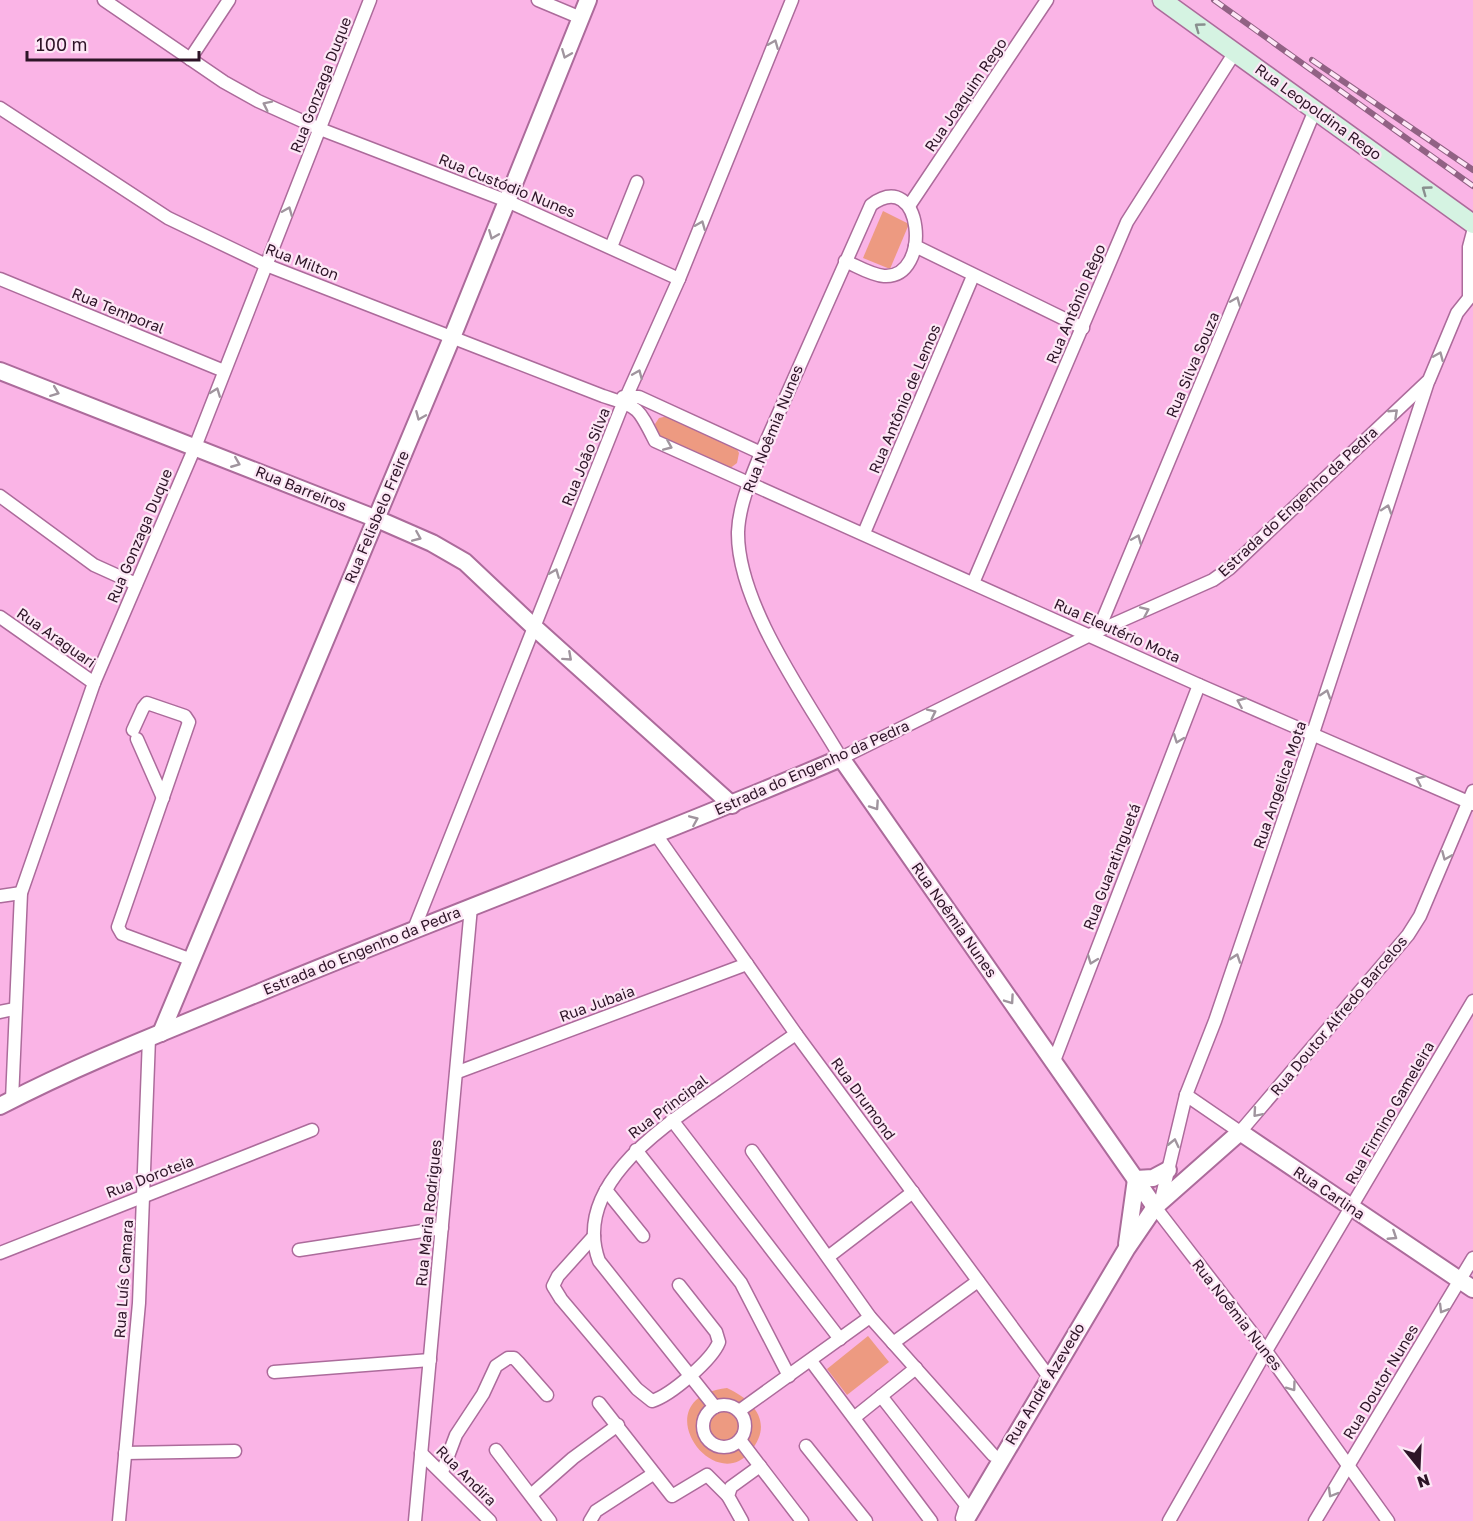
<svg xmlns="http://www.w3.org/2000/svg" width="1473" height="1521" font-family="'Golos Text',sans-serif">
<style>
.green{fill:#ed9a81}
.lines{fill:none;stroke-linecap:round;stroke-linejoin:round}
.minor-casing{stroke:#ac6b9b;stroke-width:15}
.tertiary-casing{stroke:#ac6b9b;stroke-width:20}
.secondary-casing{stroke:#ac6b9b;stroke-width:21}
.minor{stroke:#fff;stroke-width:12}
.tertiary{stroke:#fff;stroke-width:16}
.secondary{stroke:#d5f3e2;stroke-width:18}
.rail-casing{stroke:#916284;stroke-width:6}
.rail{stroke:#fde7f6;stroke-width:4;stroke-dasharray:11;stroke-linecap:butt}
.oneway{stroke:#898f8e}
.oneway2{stroke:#a0959e}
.labels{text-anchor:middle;stroke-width:4.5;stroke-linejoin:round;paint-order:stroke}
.street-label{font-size:15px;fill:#2d1427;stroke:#fde7f6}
</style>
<rect width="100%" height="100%" fill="#fab4e6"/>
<!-- green -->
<g class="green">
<path d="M883,211l26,13 -19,45 -27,-11z"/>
<path d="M668,416l67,29 4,8 -2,10 -8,6 -71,-31 -3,-14 4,-6z"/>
<path d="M868,1336l21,26 -42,33 -20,-26z"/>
<path d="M727,1388c28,13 47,36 23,64 -38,45 -107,-54 -23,-64z"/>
</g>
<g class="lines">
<!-- minor casing -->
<g class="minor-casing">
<g id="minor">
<path d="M104,0l120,82 34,19 62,28 187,72 172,78"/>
<path d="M538,0l43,18"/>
<path d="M190,59l39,-59"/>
<path d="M0,108l168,110 98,47 337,131c36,12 34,9 52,45l544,244 274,119"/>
<path d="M909,206l138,-206"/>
<path d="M915,246l168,82"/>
<path d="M611,247l26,-65"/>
<path d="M845,261c12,5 26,14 39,15 49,3 39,-110 -13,-71l-110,248c-10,25 -22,52 -23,79 -1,71 67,165 103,226l257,-127 115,-51 17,-12 199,-188 28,-67 12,-15v-51l4,-15"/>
<path d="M0,279l224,92"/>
<path d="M623,397h16l122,56"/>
<path d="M0,496l94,69 42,19"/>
<path d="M864,533l109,-257"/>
<path d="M973,583l154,-361 108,-170"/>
<path d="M0,617l94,66"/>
<path d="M1098,631l217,-521"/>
<path d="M133,730l10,-22 4,-5 38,13 4,6 -71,205 4,7 70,26"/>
<path d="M137,739l26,59"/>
<path d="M657,836l139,198 253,343"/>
<path d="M0,896l21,-3"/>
<path d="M414,929l206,-518 59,-132 113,-279"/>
<path d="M0,1012l14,-3"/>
<path d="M1054,1061l145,-376"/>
<path d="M458,1072l289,-108"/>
<path d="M1186,1095l54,37 168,-197 12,-19 53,-125"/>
<path d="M12,1100l9,-207 73,-210 101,-236 175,-447"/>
<path d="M672,1120l168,219"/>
<path d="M636,1150l105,133 48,93"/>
<path d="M752,1151l118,166 123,138"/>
<path d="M606,1190l37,46"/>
<path d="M1161,1200l25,-105 29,-74 98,-288 115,-351"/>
<path d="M1155,1207l111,144 122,170"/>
<path d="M594,1236l-36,40 -5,10 8,13 76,90 15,12c19,-6 60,-41 67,-59l-3,-10 -37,-47"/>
<path d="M299,1250l143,-22"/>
<path d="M0,1253l312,-123"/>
<path d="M828,1257l85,-65"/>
<path d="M893,1343l85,-62"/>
<path d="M811,1361l120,160"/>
<path d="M274,1372l156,-12"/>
<path d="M881,1396l85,109 -4,13"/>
<path d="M599,1403l73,93 35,-21 21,21"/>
<circle cx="724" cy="1426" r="21"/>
<path d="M715,1407l-116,-146c-28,-76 65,-135 118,-172 26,-18 52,-37 79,-55"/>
<path d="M739,1411l131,-94"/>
<path d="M855,1417l61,-49"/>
<path d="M740,1440l62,81"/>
<path d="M806,1446l60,75"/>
<path d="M496,1450l54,71"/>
<path d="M125,1453l110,-2"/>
<path d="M421,1453l69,68"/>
<path d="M442,1472l14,-37 27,-41 13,-28 12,-8h6l4,4 29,33"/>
<path d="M531,1495l42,-37 45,-33"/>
<path d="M119,1521l20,-218 10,-265"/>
<path d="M415,1521l56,-614"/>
<path d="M590,1521l6,-10 54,-35"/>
<path d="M742,1521l-14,-25 3,-9 29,-21"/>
<path d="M1169,1521l97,-170 207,-350"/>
<path d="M1315,1521l158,-263"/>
</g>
</g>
<!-- tertiary casing -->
<g class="tertiary-casing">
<g id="tertiary">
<path d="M0,371l377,148 55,24 33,19 69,65 198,178"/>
<path d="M161,1033l292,-698 135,-335"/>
<path d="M0,1106c86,-45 179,-80 268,-117 191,-79 384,-150 573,-231l314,449"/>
<path d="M1136,1179l17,-1 15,-8"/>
<path d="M1127,1244l9,-65"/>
<path d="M965,1521l162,-273 28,-41 85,-75 233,157"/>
</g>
</g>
<!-- secondary casing -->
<g class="secondary-casing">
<path id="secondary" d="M1162,0l311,224"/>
</g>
<!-- minor -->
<use href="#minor" class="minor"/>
<!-- tertiary -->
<use href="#tertiary" class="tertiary"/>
<!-- secondary -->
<use href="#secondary" class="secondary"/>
<!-- rail casing -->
<g class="rail-casing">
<g id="rail">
<path d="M1214,0l259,186"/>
<path d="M1312,60l161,110"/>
</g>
</g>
<!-- rail -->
<use href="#rail" class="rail"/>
</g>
<!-- one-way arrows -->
<defs><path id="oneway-chevron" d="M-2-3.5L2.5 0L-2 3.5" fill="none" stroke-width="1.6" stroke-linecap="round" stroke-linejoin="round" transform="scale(1.5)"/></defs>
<g class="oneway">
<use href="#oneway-chevron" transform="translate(1199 27) rotate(-144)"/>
<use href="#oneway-chevron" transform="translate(1426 190) rotate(-144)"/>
</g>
<g class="oneway2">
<use href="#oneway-chevron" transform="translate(774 44) rotate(-68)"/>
<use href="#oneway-chevron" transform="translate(566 54) rotate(112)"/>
<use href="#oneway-chevron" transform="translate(267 105) rotate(-154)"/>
<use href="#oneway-chevron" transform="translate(288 211) rotate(-68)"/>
<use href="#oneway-chevron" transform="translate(701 225) rotate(-68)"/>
<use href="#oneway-chevron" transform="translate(493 235) rotate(112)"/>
<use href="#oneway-chevron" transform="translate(1236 301) rotate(-67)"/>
<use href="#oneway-chevron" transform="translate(1439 356) rotate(-67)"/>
<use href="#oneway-chevron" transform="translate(638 374) rotate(-67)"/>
<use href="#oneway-chevron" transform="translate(55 392) rotate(21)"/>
<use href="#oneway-chevron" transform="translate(216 392) rotate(-69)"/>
<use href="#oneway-chevron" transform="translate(1394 413) rotate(-43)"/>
<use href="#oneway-chevron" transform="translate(420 416) rotate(113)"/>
<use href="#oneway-chevron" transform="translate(668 446) rotate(23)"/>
<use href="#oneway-chevron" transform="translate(236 463) rotate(22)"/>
<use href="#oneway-chevron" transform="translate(1387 509) rotate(-72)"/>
<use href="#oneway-chevron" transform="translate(417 537) rotate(23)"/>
<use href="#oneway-chevron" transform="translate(1137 539) rotate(-67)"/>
<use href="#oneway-chevron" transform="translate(555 573) rotate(-68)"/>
<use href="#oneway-chevron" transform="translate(1145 611) rotate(-24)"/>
<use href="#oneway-chevron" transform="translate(568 657) rotate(42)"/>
<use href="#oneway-chevron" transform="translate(1326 694) rotate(-72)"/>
<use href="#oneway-chevron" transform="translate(1241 702) rotate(-157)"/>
<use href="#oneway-chevron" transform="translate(932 713) rotate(-26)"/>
<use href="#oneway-chevron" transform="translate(1178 739) rotate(111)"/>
<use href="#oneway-chevron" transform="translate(1420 780) rotate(-156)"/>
<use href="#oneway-chevron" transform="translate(875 806) rotate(56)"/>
<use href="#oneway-chevron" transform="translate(694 820) rotate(-23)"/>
<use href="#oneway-chevron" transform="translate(1446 856) rotate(113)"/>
<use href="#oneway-chevron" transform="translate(1236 958) rotate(-71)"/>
<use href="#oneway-chevron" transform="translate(1092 960) rotate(111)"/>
<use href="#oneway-chevron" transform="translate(1010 1000) rotate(55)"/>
<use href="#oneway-chevron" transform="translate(1257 1113) rotate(131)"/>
<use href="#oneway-chevron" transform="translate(1174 1143) rotate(-77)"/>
<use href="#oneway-chevron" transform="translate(1393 1236) rotate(33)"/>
<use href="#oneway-chevron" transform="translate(1443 1309) rotate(121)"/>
<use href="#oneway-chevron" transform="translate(1292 1387) rotate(54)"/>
<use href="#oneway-chevron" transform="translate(1332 1493) rotate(120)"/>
</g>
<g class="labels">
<!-- street labels -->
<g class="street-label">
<text transform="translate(321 85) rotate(-69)" y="5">Rua Gonzaga Duque</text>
<text transform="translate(966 95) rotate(-56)" y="5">Rua Joaquim Rego</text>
<text transform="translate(1318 112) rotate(36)" y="5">Rua Leopoldina Rego</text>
<text transform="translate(507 186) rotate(22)" y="5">Rua Custódio Nunes</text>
<text transform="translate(302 262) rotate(21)" y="5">Rua Milton</text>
<text transform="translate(1076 304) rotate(-67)" y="5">Rua Antônio Rêgo</text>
<text transform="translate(118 311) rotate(22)" y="5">Rua Temporal</text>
<text transform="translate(1193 365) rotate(-67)" y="5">Rua Silva Souza</text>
<text transform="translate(905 399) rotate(-67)" y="5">Rua Antônio de Lemos</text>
<text transform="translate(773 429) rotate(-68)" y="5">Rua Noêmia Nunes</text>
<text transform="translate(586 457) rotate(-68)" y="5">Rua João Silva</text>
<text transform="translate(301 489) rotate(22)" y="5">Rua Barreiros</text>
<text transform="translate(1298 502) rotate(-43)" y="5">Estrada do Engenho da Pedra</text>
<text transform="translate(377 517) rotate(-67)" y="5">Rua Felisbelo Freire</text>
<text transform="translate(140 536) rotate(-67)" y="5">Rua Gonzaga Duque</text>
<text transform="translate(1117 631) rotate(24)" y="5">Rua Eleutério Mota</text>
<text transform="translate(56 638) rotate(35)" y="5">Rua Araguari</text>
<text transform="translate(812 768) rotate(-24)" y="5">Estrada do Engenho da Pedra</text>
<text transform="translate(1280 785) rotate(-71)" y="5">Rua Angelica Mota</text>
<text transform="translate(1112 867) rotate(-69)" y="5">Rua Guaratinguetá</text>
<text transform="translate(954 920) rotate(55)" y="5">Rua Noêmia Nunes</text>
<text transform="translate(362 951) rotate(-22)" y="5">Estrada do Engenho da Pedra</text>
<text transform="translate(597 1004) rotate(-20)" y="5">Rua Jubaia</text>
<text transform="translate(1339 1016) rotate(-50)" y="5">Rua Doutor Alfredo Barcelos</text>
<text transform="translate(863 1099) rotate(54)" y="5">Rua Drumond</text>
<text transform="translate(668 1107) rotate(-37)" y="5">Rua Principal</text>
<text transform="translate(1390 1113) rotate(-60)" y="5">Rua Firmino Gameleira</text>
<text transform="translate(150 1177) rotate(-21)" y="5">Rua Doroteia</text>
<text transform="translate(1329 1193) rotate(34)" y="5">Rua Carlina</text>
<text transform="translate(429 1213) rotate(-84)" y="5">Rua Maria Rodrigues</text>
<text transform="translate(124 1279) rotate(-86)" y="5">Rua Luís Camara</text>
<text transform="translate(1237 1315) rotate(52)" y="5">Rua Noêmia Nunes</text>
<text transform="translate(1381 1382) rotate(-59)" y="5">Rua Doutor Nunes</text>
<text transform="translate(1045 1384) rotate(-59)" y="5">Rua André Azevedo</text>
<text transform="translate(466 1476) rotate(45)" y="5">Rua Andira</text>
</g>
</g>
<!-- north arrow -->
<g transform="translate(1419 1467) rotate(162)" stroke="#fde7f6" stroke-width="4.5" paint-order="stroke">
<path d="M0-4.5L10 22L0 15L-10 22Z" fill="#2d1427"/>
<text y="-9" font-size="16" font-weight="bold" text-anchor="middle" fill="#2d1427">N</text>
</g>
<!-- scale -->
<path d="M27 51v9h172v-9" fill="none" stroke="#2d1427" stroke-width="3"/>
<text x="36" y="51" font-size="18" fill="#2d1427" stroke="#fde7f6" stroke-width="4.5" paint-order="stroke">100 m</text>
</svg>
